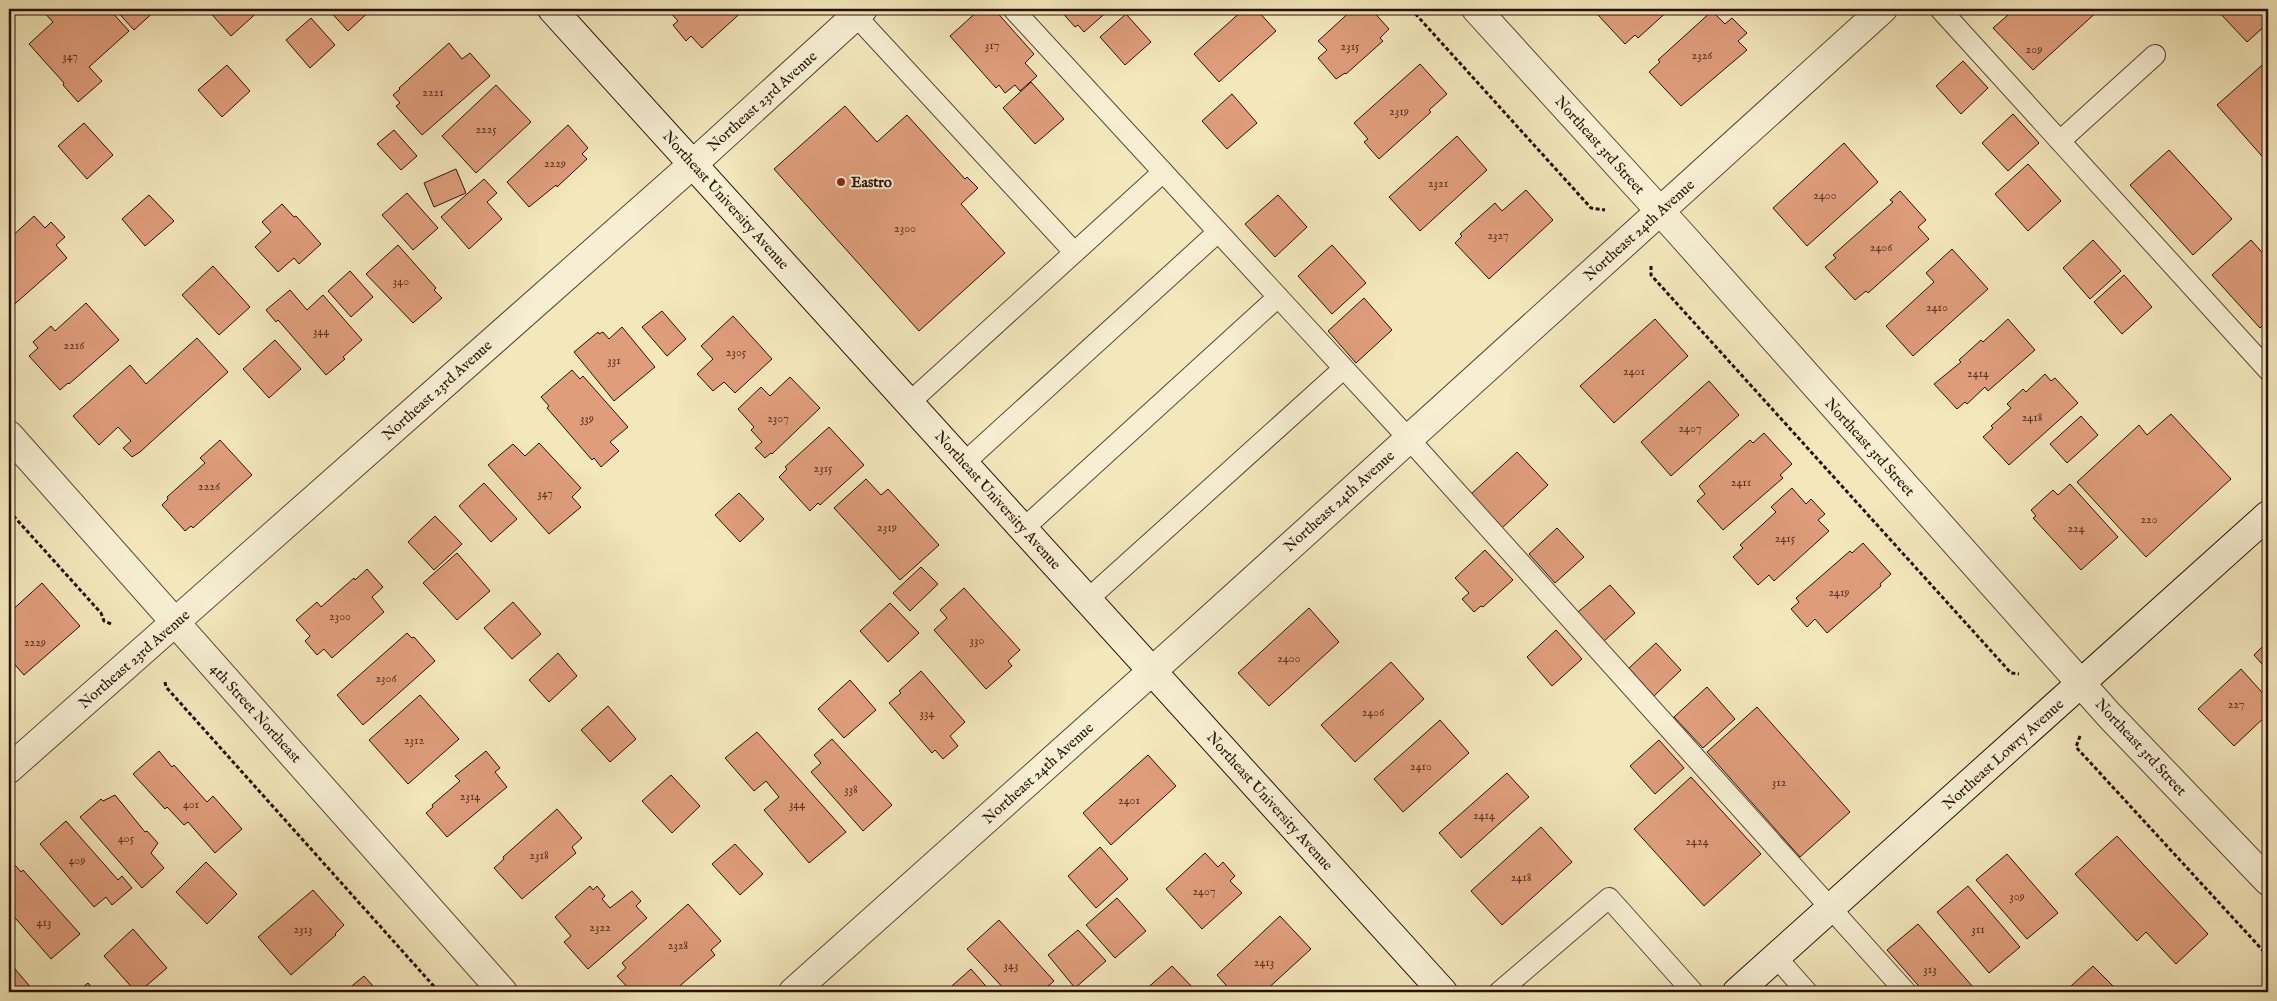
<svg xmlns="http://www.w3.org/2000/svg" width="2277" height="1001" font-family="'IM FELL English',serif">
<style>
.building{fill:#df9d7c;stroke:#2b0f05}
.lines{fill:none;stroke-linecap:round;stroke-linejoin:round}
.lane-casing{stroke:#5d4533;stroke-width:22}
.street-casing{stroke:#5d4533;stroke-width:30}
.secondary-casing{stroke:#2b0f05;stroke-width:30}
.path{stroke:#2b0f05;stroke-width:3;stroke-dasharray:4 2.5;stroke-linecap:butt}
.lane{stroke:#f7efd3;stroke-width:20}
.street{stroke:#f7efd3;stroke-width:28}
.secondary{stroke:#f7efd3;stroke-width:28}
.poi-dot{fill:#8f2418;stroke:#f7efd3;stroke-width:2}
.labels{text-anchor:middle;stroke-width:4;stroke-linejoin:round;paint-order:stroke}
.number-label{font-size:12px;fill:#583223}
.street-label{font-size:15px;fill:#2b0f05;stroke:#f7efd3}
.poi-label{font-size:15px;font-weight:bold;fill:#2b0f05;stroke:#f7efd3;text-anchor:start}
</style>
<rect width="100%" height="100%" fill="#f3e7bc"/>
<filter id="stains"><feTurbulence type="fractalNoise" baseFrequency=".004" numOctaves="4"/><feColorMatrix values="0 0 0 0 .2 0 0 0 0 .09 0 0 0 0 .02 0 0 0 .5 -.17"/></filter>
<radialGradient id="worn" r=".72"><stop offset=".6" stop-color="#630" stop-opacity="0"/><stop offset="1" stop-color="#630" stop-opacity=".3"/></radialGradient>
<!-- building -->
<g class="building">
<path d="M41,9h68l20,22 -40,36 13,14 -24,21 -15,-17 1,-2 -35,-39 24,-22z"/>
<path d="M115,9h42l-23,21z"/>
<path d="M207,9h54l-30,27z"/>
<path d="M328,9h44l-24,22z"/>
<path d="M670,9h75l-43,39 -11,-12 -5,5 -13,-16 5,-4 -10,-11z"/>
<path d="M980,9h14l40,45 -9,9 12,13 -17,15 -5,-6 -10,8 -6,-8 -3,3 -46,-52z"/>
<path d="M1059,9h51l-26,23 -6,-7 -3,2z"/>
<path d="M1244,9h12l20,22 -57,51 -25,-28z"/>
<path d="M1353,9l4,2 3,-2h11l18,20 -9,9 3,3 -37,33 -1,-1 -9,6 -18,-21 9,-8 -9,-9z"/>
<path d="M1605,9h65l-32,29 -3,-3 -10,9 -27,-29z"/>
<path d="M2015,9h85l-67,61 -40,-42z"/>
<path d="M2216,9h52v14l-21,19z"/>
<path d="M1712,11l13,13 7,-6 15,15 -9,8 9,9 -66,56 -32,-34 11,-10 -2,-2z"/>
<path d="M1126,14l25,28 -26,23 -25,-28z"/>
<path d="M311,18l24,27 -25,23 -24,-28z"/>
<path d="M449,43l13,16 8,-6 20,23 -68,59 -26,-29 4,-3 -7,-8 7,-6 -1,-1z"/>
<path d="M2268,60v103l-51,-58z"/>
<path d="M1963,61l25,27 -27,26 -25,-28z"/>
<path d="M1420,64l27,30 -18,16 2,2 -52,47 -15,-17 4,-3 -14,-16z"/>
<path d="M227,65l23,26 -28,26 -24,-27z"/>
<path d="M1031,82l33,37 -29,25 -32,-36z"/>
<path d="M496,85l35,37 -55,51 -34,-37z"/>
<path d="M1232,94l25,29 -30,26 -25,-28z"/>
<path d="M845,106l32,36 30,-27 58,64 2,-2 11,11 -17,16 44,49 -86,78 -145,-162z"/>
<path d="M2013,114l26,29 -31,28 -26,-28z"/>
<path d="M84,123l29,32 -26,24 -29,-33z"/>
<path d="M568,125l20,23 -6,6 5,5 -30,28 -1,-2 -27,22 -22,-25z"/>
<path d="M394,130l23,26 -16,14 -24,-26z"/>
<path d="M1457,136l30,34 -67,61 -31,-34z"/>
<path d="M1844,143l34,39 -71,64 -34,-38z"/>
<path d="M2169,150l63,69 -39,36 -63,-70z"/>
<path d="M2028,164l33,37 -33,30 -33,-37z"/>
<path d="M456,169l10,24 -32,14 -10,-24z"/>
<path d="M484,179l13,14 -10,9 15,17 -33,30 -28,-32z"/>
<path d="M1526,190l27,30 -64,59 -34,-36 7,-7 -2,-2 35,-31 7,8z"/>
<path d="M1900,191l26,29 -8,7 11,12 -61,54 -2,-2 -11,9 -30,-33 11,-9 -3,-3 60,-53 -3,-2z"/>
<path d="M407,193l31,35 -25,22 -31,-35z"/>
<path d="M149,195l25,26 -29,25 -23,-27z"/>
<path d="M1278,195l29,32 -32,30 -30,-33z"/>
<path d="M282,204l12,13 2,-1 25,28 -22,20 -5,-6 -16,14 -23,-25 16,-15 -9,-10z"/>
<path d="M34,216l11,12 6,-6 14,15 -9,8 11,13 -58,51v-70z"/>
<path d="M2093,240l28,31 -31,28 -27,-31z"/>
<path d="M2251,240l17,19v61l-8,8 -48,-53z"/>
<path d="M398,245l38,43 -2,2 8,8 -29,25 -47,-49z"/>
<path d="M1332,245l34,38 -34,31 -34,-38z"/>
<path d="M1952,249l36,40 -75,67 -27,-30 48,-44 -8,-9z"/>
<path d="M213,266l37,41 -31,28 -37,-40z"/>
<path d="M350,271l23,26 -22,20 -23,-26z"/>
<path d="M2124,275l28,32 -30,27 -28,-32z"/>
<path d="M290,290l17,20 16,-15 39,45 -19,17 2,2 -19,16 -48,-55 -2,2 -10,-12z"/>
<path d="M1364,298l28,32 -36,33 -28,-32z"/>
<path d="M86,303l33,37 -50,44 -1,-1 -8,7 -31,-34 9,-8 -5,-6 18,-16 4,5z"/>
<path d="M662,311l24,28 -19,17 -25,-29z"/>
<path d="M733,316l39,43 -37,34 -11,-11 -11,9 -16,-17 16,-15 -12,-13z"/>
<path d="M1655,319l33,37 -74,67 -34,-37z"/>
<path d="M2008,319l27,31 -47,41 -3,-4 -18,17 -2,-2 -8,7 -23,-25 27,-22 -2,-2 22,-20 2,2z"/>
<path d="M622,327l33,40 -41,34 -40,-49 24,-20 1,2 4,-2 6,7z"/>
<path d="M197,338l31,34 -88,80 -8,5 -9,-9 8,-7 -13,-14 -19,18 -26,-29 57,-51 16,19z"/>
<path d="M275,340l26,29 -32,29 -26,-29z"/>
<path d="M572,370l8,9 3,-3 45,51 -18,15 9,9 -18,16 -7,-9 -2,2 -45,-52 2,-2 -8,-9z"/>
<path d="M2045,374l6,7 4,-3 23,25 -69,62 -26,-28 10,-9 -2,-2 20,-18 -4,-4 16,-15 3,3z"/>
<path d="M790,377l30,31 -48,46 -1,-1 -6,5 -10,-10 7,-6 -11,-12 3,-3 -16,-18 23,-22 9,9z"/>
<path d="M1709,381l30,34 -68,61 -30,-34z"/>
<path d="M2171,414l60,65 -85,78 -69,-75 62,-57 8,10z"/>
<path d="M2081,416l17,19 -31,28 -17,-19z"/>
<path d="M829,427l35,38 -44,40 -2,-2 -8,8 -31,-34 8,-8 -2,-2z"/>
<path d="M1764,433l28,31 -12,11 3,3 -60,52 -26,-29 8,-7 -6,-8 51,-46 3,3z"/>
<path d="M220,440l32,35 -59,53 -2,-2 -6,5 -23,-26 6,-6 -1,-2 38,-34 -5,-5z"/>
<path d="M539,443l42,45 -9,9 9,10 -32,27 -61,-69 25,-21 12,12z"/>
<path d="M1517,452l31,33 -46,43 -31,-34z"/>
<path d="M866,479l15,16 7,-6 51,56 -39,35 -66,-72z"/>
<path d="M484,483l33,36 -26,23 -32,-36z"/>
<path d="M2070,484l48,53 -37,33 -48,-52 3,-2 -5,-6 22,-20 5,5z"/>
<path d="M1792,488l14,16 5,-5 14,15 -7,6 11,11 -55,50 -5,-6 -11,10 -25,-28 10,-9 -3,-3 36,-33 -5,-5z"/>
<path d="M739,493l25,26 -24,23 -25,-27z"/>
<path d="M435,516l27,28 -28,26 -26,-28z"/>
<path d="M1557,528l27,29 -29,26 -26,-29z"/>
<path d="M1863,543l28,31 -11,10 1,2 -54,47 -12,-14 -8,8 -16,-18 8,-7 -3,-4 54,-47 2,2z"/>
<path d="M1485,550l28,30 -30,27 -2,-1 -7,6 -12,-13 7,-6 -14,-15z"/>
<path d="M457,553l33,38 -33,29 -34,-37z"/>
<path d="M921,567l17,17 -28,27 -17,-18z"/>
<path d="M367,569l16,18 -11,10 12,15 -52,46 -8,-9 -7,6 -12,-14 5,-5 -14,-16 21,-18 4,5 33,-29 1,2z"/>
<path d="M42,583l38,43 -56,49 -15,-17v-45z"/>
<path d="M1610,585l25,28 -31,28 -26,-29z"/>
<path d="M964,588l56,62 -12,11 4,5 -26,23 -52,-59 13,-12 -7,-8z"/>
<path d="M513,602l28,32 -29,25 -28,-31z"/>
<path d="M890,603l29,30 -31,29 -28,-31z"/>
<path d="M1309,608l30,34 -70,64 -31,-33z"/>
<path d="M1556,630l26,29 -30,27 -25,-29z"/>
<path d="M407,633l5,5 2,-1 21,24 -72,64 -26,-30z"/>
<path d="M2268,641v30l-14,-16z"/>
<path d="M1656,643l25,27 -27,26 -25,-28z"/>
<path d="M558,653l19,23 -28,26 -20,-22z"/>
<path d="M1391,662l33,37 -69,63 -34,-37z"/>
<path d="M2241,669l27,30v15l-34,32 -36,-37z"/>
<path d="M921,671l44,51 -15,14 8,10 -15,13 -8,-9 -3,3 -43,-50 12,-10 -2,-2z"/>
<path d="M850,680l26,30 -32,28 -26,-29z"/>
<path d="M1707,687l28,32 -32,29 -29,-31z"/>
<path d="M420,695l39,44 -51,45 -39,-44z"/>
<path d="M608,706l28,33 -26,23 -29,-32z"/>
<path d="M1757,707l93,105 -50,45 -93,-105z"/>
<path d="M1440,720l29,33 -66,59 -29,-33z"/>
<path d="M757,732l89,100 -37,31 -45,-53 15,-13 -13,-16 -12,10 -29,-33z"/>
<path d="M832,739l60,66 -29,26 -52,-59 10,-9 -7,-8z"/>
<path d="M1659,740l25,28 -29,26 -25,-28z"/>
<path d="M159,751l13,16 2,-2 33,37 6,-6 29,33 -27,24 -27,-31 -4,3 -17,-18 -2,2 -32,-35z"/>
<path d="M486,751l14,17 -5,4 12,15 -60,50 -21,-24 7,-6 -1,-2 28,-24 -5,-5z"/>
<path d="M1148,755l28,31 -65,59 -28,-32z"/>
<path d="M1507,773l22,24 -68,61 -22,-25z"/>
<path d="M671,775l29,31 -28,27 -30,-32z"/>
<path d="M1691,777l70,77 -57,52 -70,-77z"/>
<path d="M115,795l30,37 2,-1 11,12 -7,10 13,15 -22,20 -62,-71 21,-18 2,2z"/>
<path d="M557,809l25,29 -10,9 4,6 -54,46 -28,-31 10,-9 -1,-2z"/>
<path d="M66,821l52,59 4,-4 10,12 -20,17 -6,-8 -12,10 -54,-63z"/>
<path d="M1541,827l31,35 -70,63 -31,-34z"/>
<path d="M2117,836l91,98 -32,30 -30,-32 -9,9 -62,-67z"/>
<path d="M735,844l28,30 -23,21 -28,-31z"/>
<path d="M1100,847l28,32 -32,29 -28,-32z"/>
<path d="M1205,853l13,14 5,-5 12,14 -5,5 12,12 -40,36 -36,-40z"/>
<path d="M2007,854l51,59 -31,26 -51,-59z"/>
<path d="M206,862l31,32 -30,30 -31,-32z"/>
<path d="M15,865l6,7 2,-2 57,64 -29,25 -42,-48v-41z"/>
<path d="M590,886l3,4 4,-4 8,10 -3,3 8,9 22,-17 9,10 -5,5 11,12 -59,51 -24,-27 7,-6 -16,-19z"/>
<path d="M1968,886l52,61 -31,26 -52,-61z"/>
<path d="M313,890l31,35 -9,9 1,1 -45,40 -33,-38z"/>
<path d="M1117,898l29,33 -31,27 -29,-33z"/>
<path d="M688,904l33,37 -10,9 4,5 -42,37h-41l-15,-16 9,-8 -4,-5z"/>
<path d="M1280,916l31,33 -47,43h-32l-15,-17z"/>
<path d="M999,920l55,61 -13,11h-34l-40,-43z"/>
<path d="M1918,924l55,63 -6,5h-43l-37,-42z"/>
<path d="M133,929l34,39 -28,24h-3l-32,-36z"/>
<path d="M1078,930l28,31 -31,27 -27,-33z"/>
<path d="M9,962l24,28 -3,2h-21z"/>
<path d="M1172,966l25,26h-54z"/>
<path d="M2093,966l25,25 -2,1h-39l-6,-6z"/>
<path d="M971,969l20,23h-46z"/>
<path d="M364,976l10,11 2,-1 6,6h-34l-1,-2z"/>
<path d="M88,983l8,9h-19z"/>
<path d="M2226,986l6,6h-13z"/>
</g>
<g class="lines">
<!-- lane casing -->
<g class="lane-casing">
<g id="lane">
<path d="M1013,9l395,429 498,554"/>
<path d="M1940,9l328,361"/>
<path d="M856,16l218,236"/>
<path d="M2060,141l95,-86"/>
<path d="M910,402l253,-230"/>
<path d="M964,463l254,-231"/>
<path d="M1023,529l255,-232"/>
<path d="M1087,600l256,-231"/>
<path d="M1776,957l31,35"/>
<path d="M1499,992l110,-94 84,94"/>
</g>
</g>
<!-- street casing -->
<g class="street-casing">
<g id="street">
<path d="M1476,9l204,224 429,482 159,166"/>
<path d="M9,435l494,557"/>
<path d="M9,769l684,-605 170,-155"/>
<path d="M793,992l396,-354 694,-629"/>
</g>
</g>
<!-- secondary casing -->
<g class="secondary-casing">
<g id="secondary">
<path d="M552,9l891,983"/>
<path d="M1737,992l531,-477"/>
</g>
</g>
<!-- path -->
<g class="path">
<path d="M1411,9l180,199 14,2"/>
<path d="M1651,266v9l360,398 8,1"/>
<path d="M9,511l92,102 3,8 7,3"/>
<path d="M165,682l1,5 273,305"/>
<path d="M2080,736l-4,11 192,209"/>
</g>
<!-- lane -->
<use href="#lane" class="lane"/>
<!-- street -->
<use href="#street" class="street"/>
<!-- secondary -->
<use href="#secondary" class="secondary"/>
</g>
<!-- markers -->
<circle class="poi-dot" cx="841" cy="182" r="5"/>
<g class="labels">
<!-- number labels -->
<g class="number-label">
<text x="992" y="49">317</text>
<text x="1350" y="50">2315</text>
<text x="2034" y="53">209</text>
<text x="1702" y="59">2326</text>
<text x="70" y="60">347</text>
<text x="433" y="96">2221</text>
<text x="1399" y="115">2319</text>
<text x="486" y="133">2225</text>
<text x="555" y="167">2229</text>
<text x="1438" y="187">2321</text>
<text x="1825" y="199">2400</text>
<text x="905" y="232">2300</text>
<text x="1498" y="239">2327</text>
<text x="1881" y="251">2406</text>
<text x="401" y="285">340</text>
<text x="1937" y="311">2410</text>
<text x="321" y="335">344</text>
<text x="74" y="349">2216</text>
<text x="736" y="356">2305</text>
<text x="614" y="364">331</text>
<text x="1634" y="375">2401</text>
<text x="1978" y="377">2414</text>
<text x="2032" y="421">2418</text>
<text x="587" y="422">339</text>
<text x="778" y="422">2307</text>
<text x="1690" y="432">2407</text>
<text x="823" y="472">2315</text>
<text x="1741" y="486">2411</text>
<text x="209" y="490">2226</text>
<text x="545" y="497">347</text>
<text x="2149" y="523">220</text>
<text x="887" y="531">2319</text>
<text x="2076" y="532">224</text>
<text x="1785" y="542">2415</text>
<text x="1839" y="596">2419</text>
<text x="340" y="620">2300</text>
<text x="977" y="644">330</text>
<text x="35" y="646">2229</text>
<text x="1289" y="662">2400</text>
<text x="386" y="682">2306</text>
<text x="2236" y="708">227</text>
<text x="1373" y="716">2406</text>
<text x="927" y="717">334</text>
<text x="414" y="744">2312</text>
<text x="1421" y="770">2410</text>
<text x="1779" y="786">312</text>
<text x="851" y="793">338</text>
<text x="470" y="800">2314</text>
<text x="1129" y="804">2401</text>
<text x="191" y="808">401</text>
<text x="797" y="808">344</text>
<text x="1484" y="819">2414</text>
<text x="126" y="842">405</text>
<text x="1697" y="845">2424</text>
<text x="539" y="859">2318</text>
<text x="77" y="864">409</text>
<text x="1521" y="881">2418</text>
<text x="1204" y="895">2407</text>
<text x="2017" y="900">309</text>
<text x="44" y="926">413</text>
<text x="600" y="931">2322</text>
<text x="303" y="933">2313</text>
<text x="1978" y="933">311</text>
<text x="678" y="949">2328</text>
<text x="1264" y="966">2413</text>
<text x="1011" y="969">343</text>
<text x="1930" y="973">313</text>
</g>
<!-- street labels -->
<g class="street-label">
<text transform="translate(762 101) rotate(-42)" y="5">Northeast 23rd Avenue</text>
<text transform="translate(1600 145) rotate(48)" y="5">Northeast 3rd Street</text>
<text transform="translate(726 200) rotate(48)" y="5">Northeast University Avenue</text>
<text transform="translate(1639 230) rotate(-42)" y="5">Northeast 24th Avenue</text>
<text transform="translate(437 390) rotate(-42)" y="5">Northeast 23rd Avenue</text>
<text transform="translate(1870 447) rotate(48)" y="5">Northeast 3rd Street</text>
<text transform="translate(998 500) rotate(48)" y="5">Northeast University Avenue</text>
<text transform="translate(1339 501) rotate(-42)" y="5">Northeast 24th Avenue</text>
<text transform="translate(134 659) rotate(-41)" y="5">Northeast 23rd Avenue</text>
<text transform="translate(256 713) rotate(48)" y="5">4th Street Northeast</text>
<text transform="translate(2141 747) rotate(47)" y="5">Northeast 3rd Street</text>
<text transform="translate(2003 754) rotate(-42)" y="5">Northeast Lowry Avenue</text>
<text transform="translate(1038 773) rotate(-42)" y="5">Northeast 24th Avenue</text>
<text transform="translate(1270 801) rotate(48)" y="5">Northeast University Avenue</text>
</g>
<!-- poi labels -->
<g class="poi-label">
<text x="851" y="187">Eastro</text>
</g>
</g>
<!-- margin -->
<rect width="2277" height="1001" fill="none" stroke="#f3e7bc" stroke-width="30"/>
<rect x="10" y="10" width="2257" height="981" fill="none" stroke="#2b0f05" stroke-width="2.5"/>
<rect x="15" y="15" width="2247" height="971" fill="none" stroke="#2b0f05"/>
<rect width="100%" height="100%" filter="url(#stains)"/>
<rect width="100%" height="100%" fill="url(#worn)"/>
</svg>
